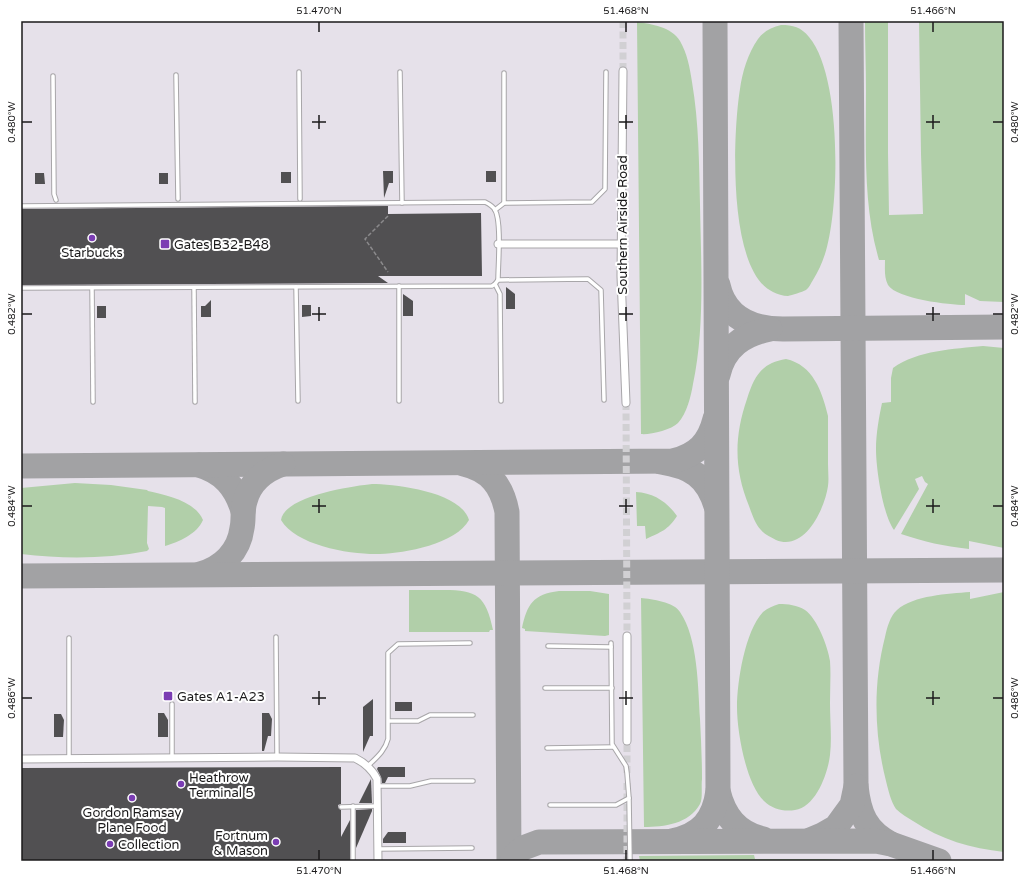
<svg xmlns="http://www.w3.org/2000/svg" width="1025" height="882" font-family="'Varela Round',sans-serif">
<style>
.built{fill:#e6e1ea}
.green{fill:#b1cfa9}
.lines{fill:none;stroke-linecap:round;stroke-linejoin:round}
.taxiway{stroke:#a2a2a4;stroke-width:25}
.building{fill:#515052}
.minor-tunnel{stroke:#d1d0d3;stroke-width:7;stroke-dasharray:7 3.5;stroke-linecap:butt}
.service-casing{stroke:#a8a6a9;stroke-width:5.5}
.minor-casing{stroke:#a8a6a9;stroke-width:9}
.path{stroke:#8b8a8c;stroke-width:1.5;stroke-dasharray:4 2;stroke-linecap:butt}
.service{stroke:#fff;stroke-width:3.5}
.minor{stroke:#fff;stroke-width:7}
.ticks{fill:none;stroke:#1b1a1b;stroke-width:1.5}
.poi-dot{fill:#7b3db3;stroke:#fff;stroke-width:1.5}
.labels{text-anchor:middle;stroke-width:4;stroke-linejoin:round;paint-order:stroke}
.street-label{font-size:13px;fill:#1b1a1b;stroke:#fff}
.poi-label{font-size:13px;fill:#1b1a1b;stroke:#fff;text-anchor:start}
.neatline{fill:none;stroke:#1b1a1b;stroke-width:1.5}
.ticks-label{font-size:10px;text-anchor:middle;fill:#1b1a1b}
</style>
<rect width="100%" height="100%" fill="#f1f0f3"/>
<!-- built -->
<rect class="built" x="21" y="21" width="983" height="840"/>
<!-- green -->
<g class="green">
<path d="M865,21h23v132l1,62 34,-1 -2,-60 -2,-133h85v281l-24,-1 -15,-7v11c-15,0 -68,-6 -77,-20 -4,-8 -3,-16 -3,-25h-6c-16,-54 -13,-113 -13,-169 0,-23 -1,-47 -1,-70z"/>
<path d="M637,22c14,2 35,5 43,19 7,12 10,27 12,41 7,41 7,82 8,123 1,57 5,124 -7,179 -2,12 -6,29 -15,39 -7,7 -28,12 -37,11z"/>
<path d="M781,25c12,0 20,2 28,12 33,39 31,170 16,217 -3,9 -7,18 -12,26 -2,3 -4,8 -7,10 -4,2 -14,5 -18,6 -5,0 -11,-2 -15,-4 -46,-21 -40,-160 -33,-203 2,-16 8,-36 18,-50 6,-8 14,-12 23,-14z"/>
<path d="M983,346l21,2v200l-35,-7v8c-26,-3 -44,-7 -68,-15l27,-50 -3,-2 -3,-6 -7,3 4,10 -25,41c-11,-15 -18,-61 -18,-81 0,-15 3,-32 6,-46l9,-1v-24l2,-10c25,-18 61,-19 90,-22z"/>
<path d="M786,359c27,6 36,32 42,57 0,16 0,32 0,48 0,7 1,15 0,22 -3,22 -23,66 -52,54 -5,-3 -12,-6 -15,-10 -6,-6 -9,-16 -12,-24 -15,-37 -15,-69 -2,-107 7,-22 14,-36 39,-40z"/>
<path d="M75,483l36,2 36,5 1,1c18,4 47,10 55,29 -6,14 -24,22 -38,26v-38l-3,-1 -14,-1 -1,37 2,6 -2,2c-42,8 -83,8 -126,3v-66z"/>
<path d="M372,484c24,0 89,8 97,36 -13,24 -64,33 -89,34 -28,1 -84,-8 -99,-34 3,-24 72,-34 91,-36z"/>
<path d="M636,492c18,1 31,10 41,24 -9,14 -16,16 -31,23l-1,-13h-8z"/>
<path d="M409,590c11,0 23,0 35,0 33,0 42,6 49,40h-3l-1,2h-80z"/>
<path d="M559,591h31l19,3v41l-4,1 -80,-5v-2l-3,-1c5,-23 11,-34 37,-37z"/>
<path d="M970,592v7l34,-7v260c-33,-4 -63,-12 -91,-31 -5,-3 -12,-7 -17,-12 -5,-7 -8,-20 -10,-28 -12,-47 -13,-97 -1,-144 2,-9 5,-21 12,-27 17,-15 51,-16 73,-18z"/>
<path d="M641,598c11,1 33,4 39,14 18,26 18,75 20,107 1,20 2,40 2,60 -1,7 1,19 -2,25 -11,20 -36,23 -56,23z"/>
<path d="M779,604c9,0 18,1 26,6 12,8 23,37 25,51 1,14 0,28 0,42 0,17 2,35 0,52 -2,18 -14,52 -35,55 -11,2 -23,-1 -31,-9 -18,-17 -27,-69 -27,-94 0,-25 8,-76 26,-95 5,-4 10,-6 16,-8z"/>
<path d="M754,855l1,4h70l32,2h-217l-1,-5z"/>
</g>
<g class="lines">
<!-- taxiway -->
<g class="taxiway">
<path d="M851,21l5,765c3,28 10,45 35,58"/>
<path d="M718,285c7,33 34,44 65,44l221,-2"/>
<path d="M718,375c6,-28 26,-41 52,-46"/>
<path d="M661,462c30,5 46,14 55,44"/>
<path d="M464,464c26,6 38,22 43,48l2,349"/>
<path d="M199,465c24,7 37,22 44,46"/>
<path d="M21,466l652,-5c24,-6 36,-18 42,-42"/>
<path d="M200,574c22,-6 39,-22 42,-46 2,-9 0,-18 3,-27 5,-19 20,-31 38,-37"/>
<path d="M21,576c328,-3 655,-3 983,-6"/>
<path d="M718,791c6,25 19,42 45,48"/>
<path d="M810,840l12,-5 14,-8 16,-22 4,-19"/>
<path d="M672,841c29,-6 42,-21 46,-50l-3,-770"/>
<path d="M512,861l4,-7 7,-6 16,-6 337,-1 15,3 48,17"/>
</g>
</g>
<!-- building -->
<g class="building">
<path d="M383,171h10v12h-4l-5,15z"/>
<rect x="486" y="171" width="10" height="11"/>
<rect x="281" y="172" width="10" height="11"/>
<path d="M35,173h9l1,11h-10z"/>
<rect x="159" y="173" width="9" height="11"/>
<path d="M388,206v8l93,-1 1,63h-104l10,7 -367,2v-76z"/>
<path d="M506,287l9,7v15h-9z"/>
<path d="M403,294l10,7v15h-10z"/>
<path d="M211,300v17h-10v-11h4z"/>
<path d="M302,305h9v11l-9,1z"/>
<rect x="97" y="306" width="9" height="12"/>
<path d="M373,699v37h-3l-7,16v-45z"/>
<rect x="395" y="702" width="17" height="9"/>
<path d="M158,713h6l4,7v17h-10z"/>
<path d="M262,713h7l3,6 -1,17h-3l-4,15h-2z"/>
<path d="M54,714h7l3,6 -1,17h-9z"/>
<path d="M341,767v37l-3,1v2l3,3v27l9,-17v41h-329v-93z"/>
<path d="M378,767h27v10h-17l-3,6h-3l-1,-6 -4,-8z"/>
<path d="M371,779l1,24h-13z"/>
<path d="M372,809v2l-16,37v-38z"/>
<path d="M388,832h18v11h-23v-4z"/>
</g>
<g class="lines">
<!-- minor-tunnel -->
<g class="minor-tunnel">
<path d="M623,21v50"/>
<path d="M626,403l1,233"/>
<path d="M627,773v-32"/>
<path d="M627,783v78"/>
</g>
<!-- service casing -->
<g class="service-casing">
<g id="service">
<path d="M299,72l1,127"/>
<path d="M400,72l2,131"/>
<path d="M504,73v130"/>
<path d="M176,75l2,124"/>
<path d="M53,76l1,118 2,6"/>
<path d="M21,206l464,-4c4,2 8,4 10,8 7,12 3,55 3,70l-3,4 -3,2 -471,2"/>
<path d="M495,210l9,-7 88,-1 13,-13 1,-117"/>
<path d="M498,280l90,-1 13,11 3,110"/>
<path d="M495,284l5,10 1,107"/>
<path d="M399,286v115"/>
<path d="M296,287l2,114"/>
<path d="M92,288l1,114"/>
<path d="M194,288l1,114"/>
<path d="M276,637l1,120"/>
<path d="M69,638v120"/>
<path d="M611,643l1,101 14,22 1,7 2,25 1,63"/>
<path d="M548,646l63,1"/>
<path d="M545,688h67"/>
<path d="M172,704v54"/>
<path d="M389,721h29l12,-6h43"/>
<path d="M547,748l66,-1"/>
<path d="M368,766c8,-8 17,-15 20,-27v-86l10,-9 72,-1"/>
<path d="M377,786h33l21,-5h42"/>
<path d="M550,805h66l13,-7"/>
<path d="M353,806v55"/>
<path d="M341,807l37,-1"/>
<path d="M378,849l94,-1"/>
</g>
</g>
<!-- minor casing -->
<g class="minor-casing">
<g id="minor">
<path d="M623,71l-2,205 5,127"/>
<path d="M498,244h123"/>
<path d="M627,636v105"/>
<path d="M21,759l256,-2 78,1c10,5 17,11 22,21l1,82"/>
</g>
</g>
<!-- path -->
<path class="path" d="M388,216l-23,23 23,33"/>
<!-- service -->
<use href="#service" class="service"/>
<!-- minor -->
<use href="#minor" class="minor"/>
</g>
<!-- ticks -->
<path class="ticks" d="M319,22v10M626,22v10M933,22v10M319,115v14M626,115v14M933,115v14M22,122h10M312,122h14M619,122h14M926,122h14M993,122h10M319,307v14M626,307v14M933,307v14M22,314h10M312,314h14M619,314h14M926,314h14M993,314h10M319,499v14M626,499v14M933,499v14M22,506h10M312,506h14M619,506h14M926,506h14M993,506h10M319,691v14M626,691v14M933,691v14M22,698h10M312,698h14M619,698h14M926,698h14M993,698h10M319,850v10M626,850v10M933,850v10"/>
<!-- markers -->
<g class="poi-dot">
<circle cx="92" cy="238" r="4"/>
<rect x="160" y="239" width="10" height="10" rx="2"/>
<rect x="163" y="691" width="10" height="10" rx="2"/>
<circle cx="181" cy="784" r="4"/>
<circle cx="132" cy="798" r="4"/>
<circle cx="276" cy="842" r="4"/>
<circle cx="110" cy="844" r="4"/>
</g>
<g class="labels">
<!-- street labels -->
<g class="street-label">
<text transform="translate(622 225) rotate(-90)" y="5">Southern Airside Road</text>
</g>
<!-- poi labels -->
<g class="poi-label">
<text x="174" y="249">Gates B32-B48</text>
<text x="92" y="257" text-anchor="middle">Starbucks</text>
<text x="177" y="701">Gates A1-A23</text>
<text x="189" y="782">Heathrow<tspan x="189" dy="15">Terminal 5</tspan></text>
<text x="132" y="817" text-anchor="middle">Gordon Ramsay<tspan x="132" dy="15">Plane Food</tspan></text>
<text x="268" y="840" text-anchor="end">Fortnum<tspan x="268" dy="15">&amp; Mason</tspan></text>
<text x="118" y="849">Collection</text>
</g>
</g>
<!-- border -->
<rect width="1025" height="882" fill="none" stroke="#ffffff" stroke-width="44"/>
<rect x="22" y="22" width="981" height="838" class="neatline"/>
<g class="ticks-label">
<text x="319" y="14">51.470°N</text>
<text x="626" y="14">51.468°N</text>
<text x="933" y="14">51.466°N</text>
<text transform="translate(1014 122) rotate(-90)" y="4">0.480°W</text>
<text transform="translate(11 122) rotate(-90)" y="4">0.480°W</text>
<text transform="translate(1014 314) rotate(-90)" y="4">0.482°W</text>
<text transform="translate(11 314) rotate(-90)" y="4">0.482°W</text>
<text transform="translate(1014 506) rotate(-90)" y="4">0.484°W</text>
<text transform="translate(11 506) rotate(-90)" y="4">0.484°W</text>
<text transform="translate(1014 698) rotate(-90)" y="4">0.486°W</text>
<text transform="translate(11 698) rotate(-90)" y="4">0.486°W</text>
<text x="319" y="874">51.470°N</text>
<text x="626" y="874">51.468°N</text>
<text x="933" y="874">51.466°N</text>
</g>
</svg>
